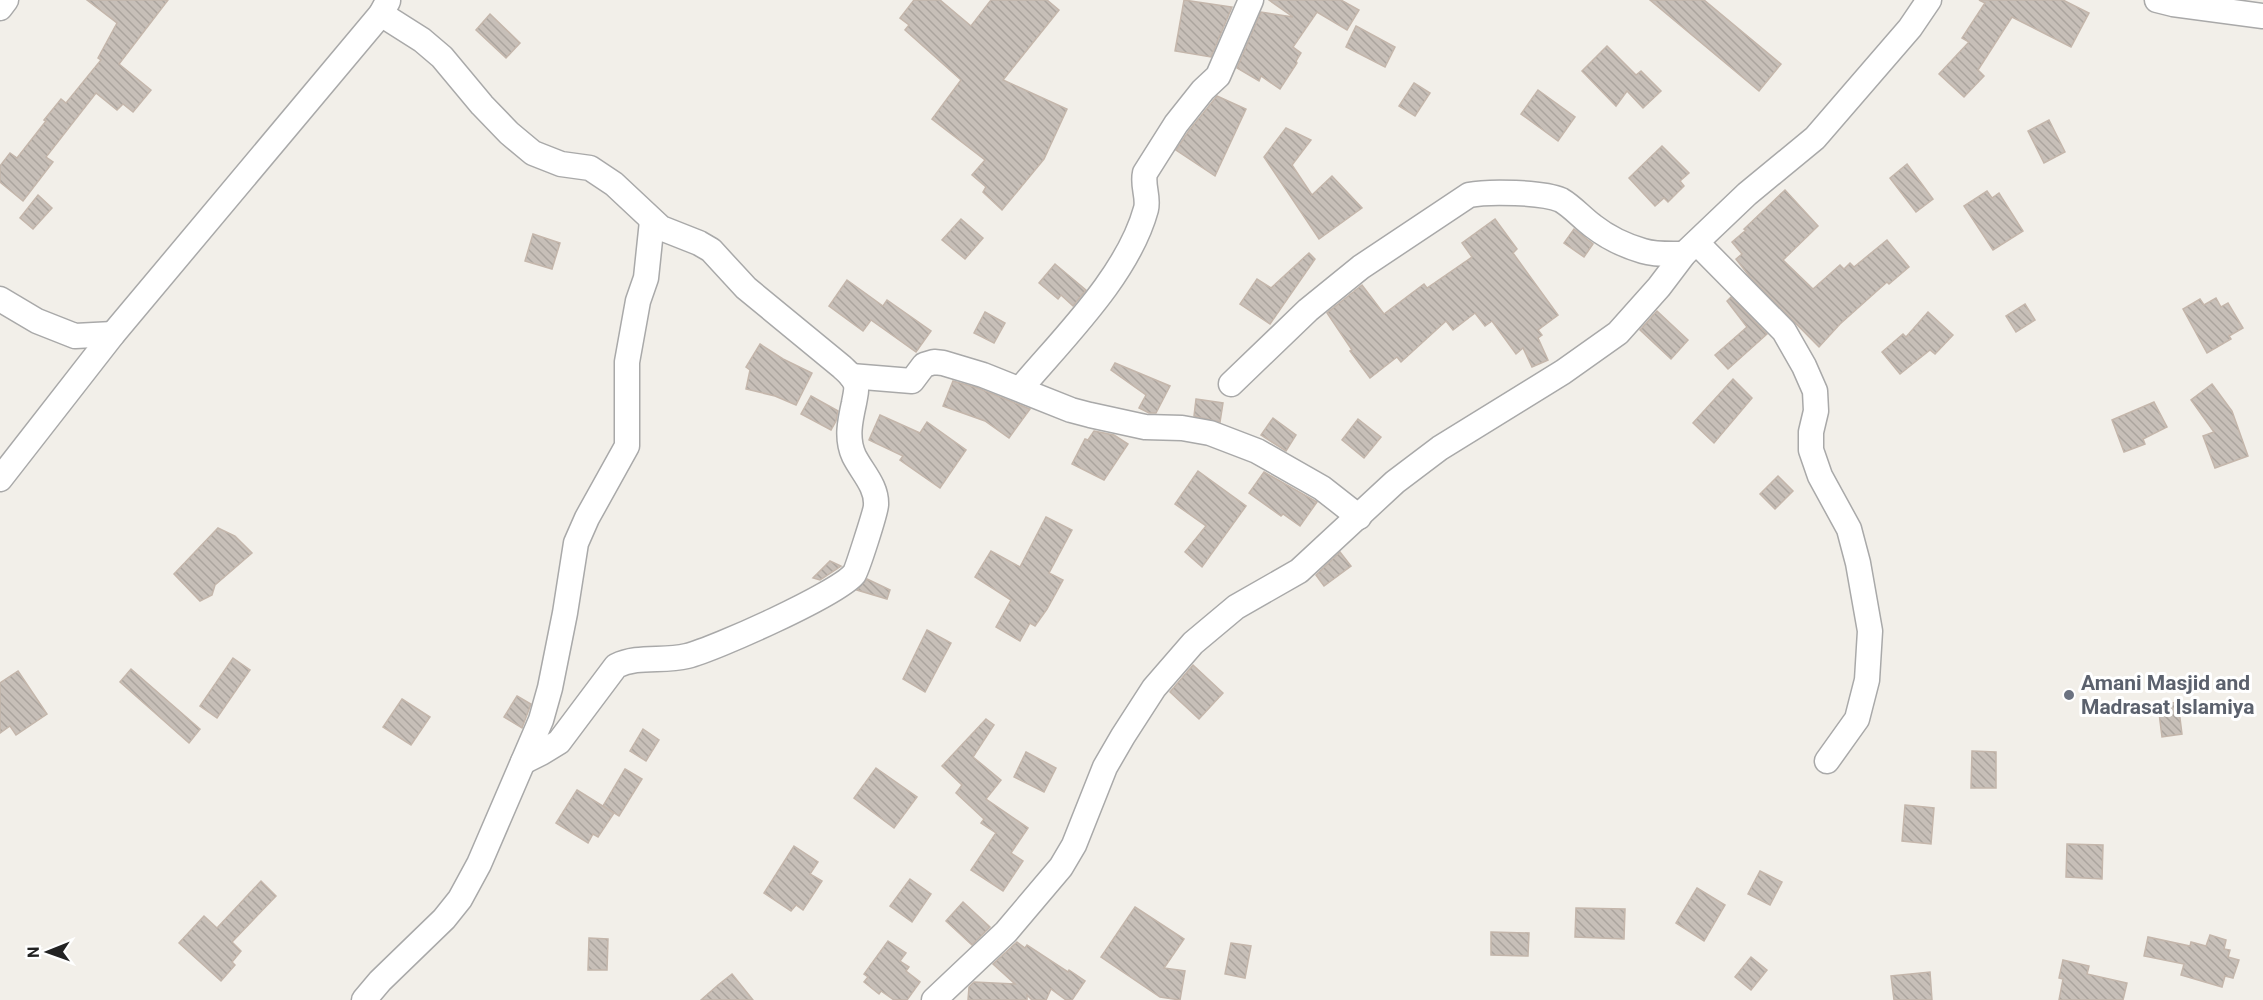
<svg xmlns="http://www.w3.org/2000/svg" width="2263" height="1000" font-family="Roboto,sans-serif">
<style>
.building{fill:url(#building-back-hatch);stroke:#c4b6ab;stroke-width:1.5}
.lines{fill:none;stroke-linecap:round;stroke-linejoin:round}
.street-casing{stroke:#a9a9a9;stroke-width:27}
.street{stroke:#fff;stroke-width:24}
.worship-dot{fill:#6b7280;stroke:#fff;stroke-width:2}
.labels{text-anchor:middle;stroke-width:6;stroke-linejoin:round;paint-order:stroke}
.worship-label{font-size:21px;font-weight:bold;fill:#5b616d;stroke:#fff;text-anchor:start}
</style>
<defs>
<pattern id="building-back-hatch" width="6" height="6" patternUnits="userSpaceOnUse" patternTransform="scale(1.5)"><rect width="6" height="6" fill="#c7bfb8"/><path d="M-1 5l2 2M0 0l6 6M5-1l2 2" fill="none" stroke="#aba49e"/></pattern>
</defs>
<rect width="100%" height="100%" fill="#f2efe9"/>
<!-- building -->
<g class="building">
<path d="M87,0h81l-49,64 32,26 -18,22 -10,-8 -6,6 -21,-17 -50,64 7,5 -30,39 -23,-19v-16l10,-13 7,5 29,-37 -2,-1 17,-21 5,4 35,-43 -3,-2 19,-35z"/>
<path d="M914,0h26l31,26 20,-26h56l12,10 -56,70 64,29 -23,50 -42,51 -19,-18 3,-5 -14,-12 13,-15 -53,-41 29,-39 -56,-50 4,-5 -9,-7z"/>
<path d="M1184,0l48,7 -21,50 -36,-6z"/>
<path d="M1269,0h72l18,10 -12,20 -30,-18 -24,35 8,6 -5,8 1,2 -17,26 -19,-13 -2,5 -22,-13 24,-56 32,5z"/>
<path d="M1650,0h54l77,64 -22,27z"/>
<path d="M1979,0h84l26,13 -18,34 -59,-30 -34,53 6,6 -20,21 -25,-23 30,-32 -7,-4 23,-35z"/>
<path d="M490,14l30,29 -14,15 -30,-28z"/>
<path d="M1356,26l39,21 -10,20 -39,-20z"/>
<path d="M1607,46l29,29 5,-4 20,20 -18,17 -16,-17 -11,15 -34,-35z"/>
<path d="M1414,83l16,10 -15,23 -16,-10z"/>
<path d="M1538,90l37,27 -17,24 -37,-27z"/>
<path d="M1217,96l29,13 -31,67 -39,-26 12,-18z"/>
<path d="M2049,120l16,32 -21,11 -16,-32z"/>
<path d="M1286,128l25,12 -19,25 20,30 20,-19 30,32 -43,31 -55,-82z"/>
<path d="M1662,146l27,27 -9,8 4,5 -16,16 -4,-4 -9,8 -26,-28z"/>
<path d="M1907,164l26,35 -17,13 -26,-34z"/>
<path d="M1785,190l33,36 -35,34 30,29 27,-24 4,4 6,-6 4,4 33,-27 22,27 -20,17 -2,-2 -47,42 -21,23 -69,-70 -14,-18 6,-5 -10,-12 14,-12 -2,-1z"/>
<path d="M1987,191l5,7 7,-5 24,38 -30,19 -29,-44z"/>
<path d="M38,195l14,13 -19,21 -13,-11z"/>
<path d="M961,219l22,19 -18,21 -23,-19z"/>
<path d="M1495,219l22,30 -4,4 45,62 -20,15 4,5 -4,3 10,22 -16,7 -9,-19 -7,6 -24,-33 -7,5 -10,-13 -22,17 -7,-9 -45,41 -4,-5 -27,21 -20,-27 2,-1 -25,-37 35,-28 22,29 40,-30 3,4 45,-31 -10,-14z"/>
<path d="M1574,229l19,15 -9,13 -20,-14z"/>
<path d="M533,234l27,9 -8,26 -27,-8z"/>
<path d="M1309,253l6,6 -45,65 -30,-20 17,-25 14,9z"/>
<path d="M1055,264l31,26 -13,16 -12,-11 -3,4 -19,-16z"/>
<path d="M847,280l36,26 4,-6 44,31 -15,21 -45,-32 -8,11 -34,-25z"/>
<path d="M1731,297l36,37 -39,35 -13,-14 32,-28 -20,-26z"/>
<path d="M2216,298l5,9 7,-4 15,25 -14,8 2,3 -24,14 -24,-44 17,-10 4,6z"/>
<path d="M2025,304l10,16 -19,12 -10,-16z"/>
<path d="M1657,311l31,29 -17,19 -31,-29z"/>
<path d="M985,312l20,11 -11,20 -20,-10z"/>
<path d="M1928,312l25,23 -18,19 -5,-4 -30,24 -18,-22 21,-18 3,3z"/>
<path d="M760,344l23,15 29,14 -16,32 -21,-9 -29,-7 4,-19 -4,-3z"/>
<path d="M1115,363l55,23 -14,27h-7l-10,-5 7,-13 -35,-25z"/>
<path d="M1733,379l19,19 -38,45 -21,-20z"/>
<path d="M953,381l25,7 52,21 -21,29 -24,-17 -42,-15z"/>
<path d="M2212,384l20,27 16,45 -33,12 -12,-32 11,-4 -23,-32z"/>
<path d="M811,396l27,15 -2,10 -5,9 -30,-16z"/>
<path d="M1196,399l27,4 -3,19 -26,-6z"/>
<path d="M2154,402l13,25 -24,12 2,5 -21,8 -12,-32z"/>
<path d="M880,415l40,18 7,-11 39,28 -26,38 -40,-28 3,-4 -34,-16z"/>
<path d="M1273,418l23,17 -10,16 -25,-16z"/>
<path d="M1358,419l23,18 -17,21 -22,-18z"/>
<path d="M1094,431l20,4 14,9 -24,36 -32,-16 13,-25 3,1z"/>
<path d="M1198,471l48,35 -44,61 -17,-15 21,-26 -31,-22z"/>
<path d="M1264,472l53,30 -17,24 -17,-12 -2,2 -32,-23z"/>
<path d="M1778,476l15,15 -18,18 -15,-15z"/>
<path d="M1046,517l26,13 -23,43 14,7 -16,29 -12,17 -5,-3 -10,18 -24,-14 15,-27 -36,-23 16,-26 29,16z"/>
<path d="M218,528l17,8 17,17 -37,32 -3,10 -12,6 -26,-27z"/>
<path d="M1340,552l11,14 -27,20 -8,-11z"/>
<path d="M830,561l11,5 -21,14 -7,-2z"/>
<path d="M867,579l23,11 -3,9 -30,-9z"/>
<path d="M927,630l24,13 -26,49 -22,-13z"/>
<path d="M233,658l17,12 -33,48 -17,-12z"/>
<path d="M1193,665l30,28 -24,26 -29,-27z"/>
<path d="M131,669l69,60 -11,14 -69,-61z"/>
<path d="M18,671l29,43 -31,21 -6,-9 -10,7v-50z"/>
<path d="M517,696l14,8 -9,24 -18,-11z"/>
<path d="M402,699l28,18 -19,28 -28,-18z"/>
<path d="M2178,702l4,32 -20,3 -4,-32z"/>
<path d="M986,719l8,6 -21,32 28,23 -15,19 42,29 -17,25 12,8 -20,30 -32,-21 25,-37 -15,-10 3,-4 -28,-26 6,-8 -20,-19z"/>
<path d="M643,729l16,11 -13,21 -16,-10z"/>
<path d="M1972,751l24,1v36h-25z"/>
<path d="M1026,752l30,16 -12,24 -30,-15z"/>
<path d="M876,768l41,29 -23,31 -40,-30z"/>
<path d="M625,769l17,10 -23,37 -16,-10z"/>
<path d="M577,790l37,23 -16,24 -5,-3 -5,9 -32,-20z"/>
<path d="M1905,805l29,3 -3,36 -29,-3z"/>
<path d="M2067,844l36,1 -1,34 -36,-2z"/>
<path d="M794,846l24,16 -8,12 12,7 -19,29 -7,-5 -5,6 -27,-18z"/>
<path d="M1760,871l22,11 -12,23 -22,-11z"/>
<path d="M910,879l21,15 -19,28 -22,-16z"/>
<path d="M261,881l15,15 -44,46 9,9 -9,11 3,3 -14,16 -42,-38 25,-27 13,12z"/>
<path d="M1697,888l28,17 -21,36 -28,-18z"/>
<path d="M963,902l27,25 -18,18 -26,-24z"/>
<path d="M1135,907l49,32 -20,29 21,3 -5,29 -20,-3 -59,-40z"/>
<path d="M1576,908l49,1 -1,30 -49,-2z"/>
<path d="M1491,932l38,1 -1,23 -37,-1z"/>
<path d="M2210,935l16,5 -2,9 6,1 -2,7 11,3 -6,18 -8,-2 -3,11 -41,-12 3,-11 -40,-8 4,-19 42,9 1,-4 15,4z"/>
<path d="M589,938l19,1 -1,31h-19z"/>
<path d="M888,941l18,12 -6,8 9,6 -3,4 14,11 -13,18h-13l-13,-9 -2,3 -15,-12 4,-5 -4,-3z"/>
<path d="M1017,942l8,6 2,-3 41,27 1,-2 16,11 -13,19h-6l-15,-11 -5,11h-14l-5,-5v5h-59l1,-13 5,-5 41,2 -22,-20z"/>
<path d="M1231,943l20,3 -6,32 -20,-4z"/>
<path d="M1751,957l16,13 -16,20 -16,-13z"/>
<path d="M2063,960l26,6 -2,8 40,9 -4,17h-64l4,-21 -4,-1z"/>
<path d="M1930,972l2,28h-38l-3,-24z"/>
<path d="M732,974l21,26h-52l17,-15z"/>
</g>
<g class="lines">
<!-- street casing -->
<g class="street-casing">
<g id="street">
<path d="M2157,0l16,4 90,12"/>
<path d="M0,8l6,-8"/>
<path d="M381,14l41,26 20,17 40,48 27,28 24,20 28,11 29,4 24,16 47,44 38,15 12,7 35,38 96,79c5,5 12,10 14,18 1,5 -1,12 -2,18 -4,18 -8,36 0,53 8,16 23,30 22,49 0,6 -19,65 -22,69 -16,20 -139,75 -167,82 -24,6 -49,-1 -71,10l-57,76 -18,11 -18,9"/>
<path d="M1697,243l87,88 20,35 11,25 1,20 -5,21v18l9,26 29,53 9,34 12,68 -3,49 -10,39 -30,42"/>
<path d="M0,299l37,22 38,15 38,-2"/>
<path d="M851,376l61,5 12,-16 10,-3 9,1 40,12 88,35 19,5 55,12 37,1 28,5 47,18 65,37 37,29"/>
<path d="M1231,384l77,-74 53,-43 108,-72c19,-4 74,-3 92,5 12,7 21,18 32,26 14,11 33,20 50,25 13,4 28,3 41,3"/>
<path d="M1021,388c43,-51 107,-113 125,-179 3,-12 -4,-23 -1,-36l31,-49 27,-34 15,-14 33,-76"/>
<path d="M0,479l113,-145 268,-320 7,-13"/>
<path d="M364,1000l16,-19 64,-62 16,-20 19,-35 62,-144 9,-32 15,-75 11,-70 11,-25 40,-72v-84l11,-61 8,-23 6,-57"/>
<path d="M934,1000l72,-68 55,-65 13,-22 31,-78 18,-31 31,-48 39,-45 43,-36 63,-36 96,-89 45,-34 123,-76 55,-39 41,-46 25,-33 63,-60 68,-56 95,-110 19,-28"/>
</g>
</g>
<!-- street -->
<use href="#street" class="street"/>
</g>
<!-- markers -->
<circle class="worship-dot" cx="2069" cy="695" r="6"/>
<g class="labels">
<!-- worship labels -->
<g class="worship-label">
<text x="2081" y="690">Amani Masjid and<tspan x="2081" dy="24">Madrasat Islamiya</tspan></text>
</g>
</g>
<!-- north arrow -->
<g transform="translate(48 952) rotate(269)" stroke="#ffffff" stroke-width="4.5" paint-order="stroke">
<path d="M0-4.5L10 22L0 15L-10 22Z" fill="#222222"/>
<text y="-9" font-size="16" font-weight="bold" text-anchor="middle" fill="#222222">N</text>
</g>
</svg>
